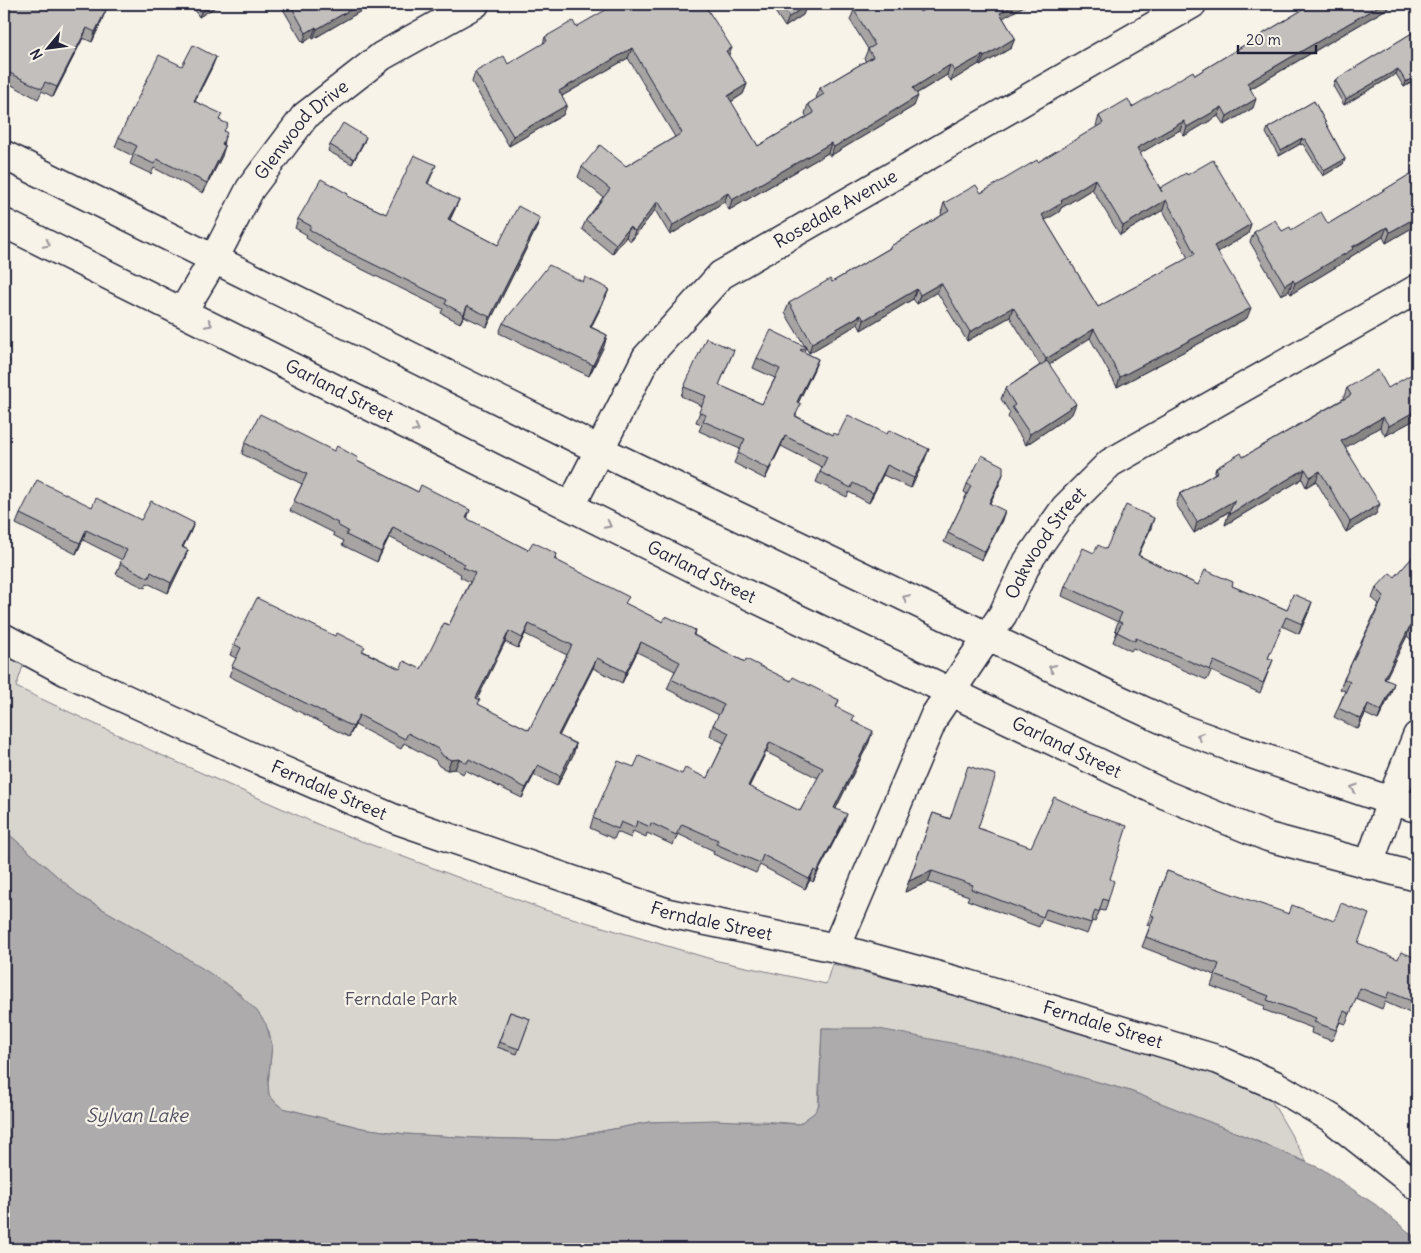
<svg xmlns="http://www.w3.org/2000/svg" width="1421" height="1253" font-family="Delius,sans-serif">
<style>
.green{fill:#d8d5cf;stroke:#7d7c85}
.water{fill:#aeabad;stroke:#76747f}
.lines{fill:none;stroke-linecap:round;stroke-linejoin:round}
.street-casing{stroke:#22223b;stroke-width:31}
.street{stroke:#f7f3e8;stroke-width:28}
.wall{fill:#a7a4a3;stroke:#22223b;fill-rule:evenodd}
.shaded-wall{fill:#888684;stroke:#22223b}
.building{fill:#c2bfbd;stroke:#22223b;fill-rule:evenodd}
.oneway{stroke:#97959a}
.labels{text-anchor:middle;stroke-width:4.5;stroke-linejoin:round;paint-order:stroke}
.street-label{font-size:18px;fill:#22223b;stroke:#f7f3e8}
.park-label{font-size:18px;fill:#504f60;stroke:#f7f3e8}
.water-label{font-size:19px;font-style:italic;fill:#535263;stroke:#f7f3e8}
</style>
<rect width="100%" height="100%" fill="#f7f3e8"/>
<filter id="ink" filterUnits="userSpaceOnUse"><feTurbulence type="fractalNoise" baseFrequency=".02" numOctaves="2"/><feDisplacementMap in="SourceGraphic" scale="10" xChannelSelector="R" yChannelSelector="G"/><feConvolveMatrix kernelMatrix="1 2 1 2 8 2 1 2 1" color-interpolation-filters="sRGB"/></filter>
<g filter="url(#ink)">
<!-- green -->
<path class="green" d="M4,651l20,12 -8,24 145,68 163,72 221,83 173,51 108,23 6,-20 117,30 112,31 106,33 52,18 27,11 25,13 36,62 -72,-30 -105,-41 -153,-43 -147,-20h-8l-4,81 -4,4 -15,11 -36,-3 -114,1 -92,18 -81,-2 -71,-4 -43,-6 -79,-20 -6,-4 -8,-9 -1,-11 4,-39 -3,-14 -29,-37 -72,-48 -87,-49 -77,-67z"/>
<!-- water -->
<path class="water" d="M4,830l77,67 87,49 63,41 26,24 9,13 6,21 -4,39 1,11 8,9 6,4 79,20 43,6 71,4 81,2 92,-18 66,-2 84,4 15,-11 5,-8 3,-77h52l103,20 153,43 105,41 87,37 54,36 41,34v10h-1413z"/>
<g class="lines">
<!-- street casing -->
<g class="street-casing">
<g id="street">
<path d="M4,155l596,295 505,243 80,37 49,18 157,53 26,7"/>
<path id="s1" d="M4,223l717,359 445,213 102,42 149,40"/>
<path id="s2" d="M183,311l31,-52 36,-70 55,-73 77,-60 93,-52"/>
<path id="s3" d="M571,506l75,-148 75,-83 471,-271"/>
<path id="s4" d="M4,638l63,34 185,85 143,62 273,94 168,35 132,36 251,76 56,25 56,33 86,68"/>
<path d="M1369,865l22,-64 26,-65"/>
<path id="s5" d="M836,948l99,-233 68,-101 25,-53 37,-53 45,-45 307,-174"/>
</g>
</g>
<!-- street -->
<use href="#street" class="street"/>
</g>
<!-- wall -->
<g class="wall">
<path d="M191,4h29l-21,13z"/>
<path d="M280,4h93l-60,35 -1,-2 -9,6z"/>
<path d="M770,4h36l-3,11 -18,12z"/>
<path d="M1312,4h83l-145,85 3,19 -29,17 -6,-9 -34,20 -4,-6 -40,23 20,35 27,-13 61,59 -30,18 29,66 -130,69 -27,-49 -41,26 23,50 -46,31 -18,-28 2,-4 -9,-14 4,-10 35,-24 -30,-48 -43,24 -30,-49 -20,12 -4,-5 -52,31 -3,-6 -49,29 -24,-40 4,-10 43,-21 58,-34 1,-2 51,-31 -1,-2 3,-10 37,-10 57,-31 59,-35 -1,-1 3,-10 33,-9 63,-32zM1092,189l28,46 43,-25 25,48 -90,49 -53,-87 14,-8 2,-4z"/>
<path d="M707,8l22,48 18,28 -4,10 -12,8 27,44 49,-29 -2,-3 3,-10 9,-5 -1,-1 4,-10 46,-27 -2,-2 4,-10 -18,-29 4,-10 66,2 83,6 12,20 -4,10 -31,18 -1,-2 -28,17 -4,-6 -31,19 -2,12 -84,50 -2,-3 -99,57 -5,-8 -54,33 -15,-25 -24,31 -5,-4 -14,17 -30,-25 4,-9 17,-23 -25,-20 4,-10 44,-1 49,-29 -47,-79 -66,38 1,19 -54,31 -37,-64 3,-10 33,-8 35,-20 2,-7 31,-10z"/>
<path d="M4,19l98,1 -10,22 -9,-4 -30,59 -11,-6 -4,8 -34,-18z"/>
<path d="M1412,33l5,46 -13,8 -8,-13 -52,31 -11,-19 2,-6z"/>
<path d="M216,57l-4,10 -17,34 25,19 5,12 -3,24 -19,37 -49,-25 -3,6 -21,-10 3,-8 -18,-9 4,-10 63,-71z"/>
<path d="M1314,101l31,58 -2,5 -20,12 -20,-32 -2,1 -1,-1 -21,12 -13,-23 2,-5z"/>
<path d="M364,142l-12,22 -24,-13 2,-6z"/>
<path d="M1417,162v63l-31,18 -3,-6 -33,20 -1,2 -58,35 -2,-3 -8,4 -31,-53 4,-10 28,-1 46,-7 86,-52v-1z"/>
<path d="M436,165l-8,19 27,25 -5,11 48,25 39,-18 -50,100 -23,-11 -4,7 -19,-10 2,-4 -108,-53 -29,-18 1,-3 -12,-7 3,-9 50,-25 -1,2 39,18z"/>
<path d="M583,282l26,7 -4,10 -14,28 16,8 -3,11 -15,30 -90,-43 4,-10z"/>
<path d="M806,347l-2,5 14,7 -4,10 -16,34 -2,13 37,19h5l87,24 -14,29 -28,-13 -14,28 -20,-11 -2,5 -31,-15 6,-15 -41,-21 -16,33 -31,-16 6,-14 -41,-18 3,-7 -6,-2 6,-16 -21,-10 3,-9 50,-37 -15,35 43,19 13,-26 -22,-10 4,-10z"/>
<path d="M1417,351v20l-5,-9 4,-10z"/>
<path d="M1347,388h41l29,22v4l-1,5 -31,17 -5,-9 -35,20 31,67 -30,18 -30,-51 -10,6 -4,-8 -77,46 5,-14 -36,22 -18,-29 4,-10 34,-20 2,-6 27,-11 100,-58z"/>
<path d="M245,443l89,8 23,10 61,31 52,18 -3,9 61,31 29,4 -2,5 71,45 37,18 32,8 -1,5 51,27 46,19 48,19 -3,8 16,13 17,21 -33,66 7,16 -30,58 -3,-2 -5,9 -45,-24 -4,8 -43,-19 1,-3 -36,-17 -5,11 -26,-12 -1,4 -13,-6 -2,7 -14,-6 -3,7 -24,-11 3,-10 41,-51 73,11 17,-35 -14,-7 3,-11 6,-10 -52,-26 8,-18 -38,-19 -15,31 -29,-15 -34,68 17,8 -3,11 -16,31 -23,-11 -12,23 -57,-28 -2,4 -8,-5 -8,1 -8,-4 -4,-6 -31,-17 -3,6 -46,-24 -6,12 -120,-61 7,-18 -6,-3 4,-11 129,7 37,18h21l28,-44 21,-43 -10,-5 1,-3 -72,-37 -12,25 -35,-17 2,-4 -11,-6 1,-2 -44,-22 4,-10 8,-17 -60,-30zM525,634l42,21 -38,75 -50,-25 -2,-6 28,-57 13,6zM766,752l52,26 -18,33 -51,-24z"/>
<path d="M1000,483l-10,20 12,17 -20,40 -38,-18 4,-9 19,-39 -3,-2 3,-8z"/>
<path d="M92,507l49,13 53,3 -4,10 -7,14 5,3 -4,10 -16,33 -21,-10 -2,5 -29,-14 6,-14 -39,-20 -7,14 -60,-30 4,-10z"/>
<path d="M1151,528l-13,27 60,30 34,1 55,24 22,1 -10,23 -17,-8 -14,32 5,2 -13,33 -49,-22 -4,9 -74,-32 -2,3 -18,-9 4,-10 -2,-2 3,-8 -56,-26 3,-10 29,-33 12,-4z"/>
<path d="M1416,547h1v90l-4,5 -6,-6 -22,43 6,14 -13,27 -13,-6 -7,15 -24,-12 4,-9 7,-17 -5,-2 4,-10 35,-75 -7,-6 4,-10 19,-11 18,-20z"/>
<path d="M933,813l45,15 132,51 -2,22 -3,10 -5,-1 -5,12 -3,-1 -5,13 -45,-15 -3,8 -72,-27 2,-4 -41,-14 -23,10z"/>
<path d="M1167,871l191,72 59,51 -7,19 -25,-11 -3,7 -26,-11 -10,26 -6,-2 -8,19 -21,-8 1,-5 -48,-18 1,-4 -54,-20 4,-11 -73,-28 8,-21 -3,-1z"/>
<path d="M510,1012l20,7 -13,35 -20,-7z"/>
</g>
<!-- shaded-wall -->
<g class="shaded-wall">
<path d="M214,4h6l-21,13 2,-5z"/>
<path d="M360,4h13l-60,35 4,-10z"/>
<path d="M703,4h11l-14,8z"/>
<path d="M1015,4h13l-32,18 4,-9z"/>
<path d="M1382,4h13l-152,89 4,-10z"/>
<path d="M807,5l-4,10 -18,12 4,-10z"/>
<path d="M106,10l-4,10 -10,22 3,-10z"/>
<path d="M316,27l-4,10 -9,6 3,-10z"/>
<path d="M87,28l-4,10 -30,59 4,-10z"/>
<path d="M1015,38l-4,10 -31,18 4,-9z"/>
<path d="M632,48l-4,10 -73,42 4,-9z"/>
<path d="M732,48l-4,9 -2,-6z"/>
<path d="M983,55l-4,9 -28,17 3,-10z"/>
<path d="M216,57l-4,10 -22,44 4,-10z"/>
<path d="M950,65l-3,10 -38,23 4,-10z"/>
<path d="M1398,69l-2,5 -52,31 2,-6z"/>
<path d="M1417,75v4l-13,8 2,-5z"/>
<path d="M747,84l-4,10 -19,12 4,-10z"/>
<path d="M918,96l-4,10 -84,50 4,-9z"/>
<path d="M1256,99l-3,9 -29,17 3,-9z"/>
<path d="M567,105l-4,10 -54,31 4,-10z"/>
<path d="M1222,107l-4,9 -34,20 3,-9z"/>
<path d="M1184,121l-4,9 -46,27 3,-9z"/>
<path d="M366,137l-2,5 -12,22 2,-5z"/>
<path d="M1302,138l-2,6 -21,12 2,-6z"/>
<path d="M831,143l-3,10 -99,57 3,-10z"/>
<path d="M225,146l-3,10 -19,37 4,-10z"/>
<path d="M1345,159l-2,5 -20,12 1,-5z"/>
<path d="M1095,179l-3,10 -31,19 -2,4 -20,12 3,-9 19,-15z"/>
<path d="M728,193l-4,9 -54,33 3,-10z"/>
<path d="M459,200l-4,9 -10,19 3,-9z"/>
<path d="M1166,200l-3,10 -43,25 3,-9z"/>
<path d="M658,201l-3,9 -24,31 4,-10z"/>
<path d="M1417,217v8l-31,18 4,-11z"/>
<path d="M540,218l-3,9 -50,100 3,-10z"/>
<path d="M1251,224l-3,10 -37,22 3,-10z"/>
<path d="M629,227l-3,10 -14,17 4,-10z"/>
<path d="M1387,227l-4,10 -33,20 -1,2 -58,35 4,-11z"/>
<path d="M1293,280l-4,11 -8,4 4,-10z"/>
<path d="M941,283l-4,9 -20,12 3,-9z"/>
<path d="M609,289l-4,10 -19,38 4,-10z"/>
<path d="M917,289l-4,10 -52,31 3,-10z"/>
<path d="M467,306l-3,10 -4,7 4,-9z"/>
<path d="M1013,307l-3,10 -43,24 3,-9z"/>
<path d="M1251,308l-4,10 -130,69 3,-10z"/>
<path d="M861,315l-3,9 -49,29 3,-10z"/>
<path d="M1094,329l-4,9 -47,31 3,-10z"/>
<path d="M607,335l-3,11 -15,30 4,-11z"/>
<path d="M818,359l-4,10 -20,43 3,-10z"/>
<path d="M1417,397v8l-3,-6z"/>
<path d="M1076,404l-4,10 -46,31 4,-11z"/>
<path d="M1417,410v4l-1,5 -31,17 4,-10z"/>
<path d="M1383,417l-3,10 -42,25 3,-11z"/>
<path d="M785,436l-4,10 -16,33 4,-10z"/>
<path d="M929,449l-4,10 -14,29 3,-10z"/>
<path d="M887,465l-4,10 -14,28 4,-10z"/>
<path d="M1305,469l-3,10 -77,46 3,-10z"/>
<path d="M1320,471l-4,10 -10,6 4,-10z"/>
<path d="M1003,474l-3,9 -15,29 4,-9z"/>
<path d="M1235,500l-4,10 -37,23 3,-11z"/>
<path d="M1380,504l-4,10 -30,18 4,-10z"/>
<path d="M1005,511l-3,9 -20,40 3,-8z"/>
<path d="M1154,518l-3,10 -17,37 4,-10z"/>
<path d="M194,523l-4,10 -12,24 4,-10z"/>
<path d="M393,527l-4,10 -12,25 4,-10z"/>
<path d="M86,530l-3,10 -7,14 4,-11z"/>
<path d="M188,550l-4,10 -16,33 3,-10z"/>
<path d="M1312,602l-3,9 -10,23 3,-10z"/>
<path d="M529,624l-4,10 -7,14 4,-10z"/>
<path d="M1410,626l-3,10 -26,52 3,-9z"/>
<path d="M509,631l-4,11 -32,66 3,-10z"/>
<path d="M1417,632v5l-4,5z"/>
<path d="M641,642l-4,10 -15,31 4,-11z"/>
<path d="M597,658l-4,10 -39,78 4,-11z"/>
<path d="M1394,683l-3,10 -13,27 3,-9z"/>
<path d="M1368,704l-3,10 -7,15 3,-10z"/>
<path d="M359,715l-4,10 -6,12 4,-10z"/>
<path d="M873,731l-4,11 -38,76 3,-10z"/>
<path d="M770,742l-4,10 -22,45 4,-11z"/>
<path d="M576,744l-3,11 -16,31 3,-10z"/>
<path d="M459,759l-4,10 -8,1 4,-10z"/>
<path d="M538,765l-4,10 -12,23 4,-10z"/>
<path d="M847,814l-4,10 -30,58 4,-10z"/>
<path d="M814,870l-4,10 -5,9 4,-10z"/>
<path d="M932,871l-4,11 -23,10 4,-11z"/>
</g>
<!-- building -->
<g class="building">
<path d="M11,4h82l13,6 -11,22 -8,-4 -30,59 -12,-5 -3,7 -38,-19v-51z"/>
<path d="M196,4h18l-13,8z"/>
<path d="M290,4h70l-43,25 -1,-2 -10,6z"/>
<path d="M616,4h88l28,44 -6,3 21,33 -19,12 30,50 56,-33 -6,-9 16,-10 -4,-6 53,-31 -5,-8 7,-4 -21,-35 11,-6h51l4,8 15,-8h80l-15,9 15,25 -31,19 -1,-2 -29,16 -4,-6 -37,23 5,8 -84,51 -3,-4 -99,57 -4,-7 -55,32 -15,-24 -23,30 -6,-4 -13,17 -30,-24 24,-31 -28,-22 18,-22 26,21 56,-33 -50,-85 -73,43 8,14 -54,31 -38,-64 29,-16 4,8 39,-23 -2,-4 28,-16 3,6z"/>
<path d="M780,4h26l1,1 -18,12z"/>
<path d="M1312,4h70l-135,79 9,16 -29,17 -5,-9 -35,20 -3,-6 -47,27 25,44 -2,-4 26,-15 1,2 26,-15 38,64 -37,22 37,62 -131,69 -26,-48 -48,30 -33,-52 -43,25 -29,-49 -21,12 -3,-6 -53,31 -3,-5 -49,28 -23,-40 41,-24 2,3 60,-35 -1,-1 58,-35 -5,-8 32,-18 5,8 56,-33 1,2 65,-39 -4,-7 29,-17 4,8 61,-36 2,4zM1095,179l28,47 43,-26 29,54 -97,53 -56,-92 20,-12 -1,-3z"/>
<path d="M1412,33l5,9v33l-11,7 -8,-13 -52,30 -11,-19z"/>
<path d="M193,45l23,12 -22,44 28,13 -3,6 9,4 -4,7 3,2 -5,11 3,2 -18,37 -50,-24 -3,5 -21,-10 4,-8 -18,-9 40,-82 23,11z"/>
<path d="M1314,101l31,58 -21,12 -19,-32 -2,1 -1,-2 -21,12 -13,-22z"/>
<path d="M343,123l23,14 -12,22 -24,-14z"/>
<path d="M414,155l22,10 -9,18 32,17 -11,19 50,26 20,-39 22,12 -50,99 -23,-11 -3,8 -19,-10 2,-4 -109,-53 -29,-18 2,-3 -13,-7 23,-40 27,15 -1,2 39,18z"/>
<path d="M1417,170v47l-27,15 -3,-5 -35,20 1,2 -58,34 -2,-3 -8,5 -31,-53 21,-12 7,11 8,-4 1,3 30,-18 7,12z"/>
<path d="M549,265l34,17 2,-5 24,12 -19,38 17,8 -14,30 -90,-42z"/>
<path d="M771,330l35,17 -6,3 18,9 -21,43 4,2 -6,12 38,19 1,-2 4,2 10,-20 39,19 2,-4 40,19 -15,29 -27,-13 -14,28 -20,-10 -2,5 -31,-16 7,-15 -42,-21 -16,33 -31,-16 7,-14 -42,-18 3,-6 -7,-3 7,-16 -22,-9 22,-49 28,12 -15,35 43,19 18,-35 -23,-11z"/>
<path d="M4,357l6,3 -6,13z"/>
<path d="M1047,361l29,43 -46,30 -18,-27 3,-2 -10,-16z"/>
<path d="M1378,370l10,18 29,-17v26l-3,2 3,6v5l-28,16 -6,-9 -42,24 39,63 -30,18 -30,-51 -10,6 -5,-8 -77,46 7,-15 -38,22 -17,-28 38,-22 -2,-4 25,-15 2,4 108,-62 -4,-7z"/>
<path d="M260,414l74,37 3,-5 21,12 -1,3 61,31 3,-7 49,25 -4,8 62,32 5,-8 24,12 -3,5 75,38 -4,6 38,19 3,-6 29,14 -2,5 52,27 1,-3 45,22 2,-4 46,23 -3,7 18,9 -2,5 21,10 -39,77 13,6 -30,58 -3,-2 -5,9 -46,-24 -3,8 -44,-19 2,-4 -36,-16 -6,11 -25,-12 -1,4 -13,-6 -2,7 -14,-6 -3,7 -25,-11 25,-57 16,6 5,-11 43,18 3,-6 22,10 22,-45 -16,-8 11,-20 -53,-26 9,-17 -39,-20 -15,30 -29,-14 -39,77 18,9 -16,32 -22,-11 -12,23 -57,-29 -2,4 -8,-4 -8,1 -8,-4 -5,-7 -30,-16 -3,6 -46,-24 -6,12 -121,-61 9,-18 -7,-4 23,-46 78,38 2,-3 28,14 -3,4 38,18 4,-8 17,8 23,-46 5,2 26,-52 -12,-6 2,-3 -72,-37 -12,25 -35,-17 2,-4 -11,-6 1,-2 -44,-22 13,-27 -62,-31zM529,624l43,21 -43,85 -51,-26 2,-4 -4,-2 33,-67 13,7zM770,742l53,26 -23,43 -52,-25z"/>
<path d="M982,455l21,11v8l-14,29 16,8 -20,41 -37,-19 23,-47 -4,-2z"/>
<path d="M37,480l55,27 4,-9 45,22 10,-19 43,22 -12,24 6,3 -17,33 -20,-11 -2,6 -29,-15 7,-13 -41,-20 -6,13 -60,-29z"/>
<path d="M1126,505l28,13 -16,37 60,30 7,-15 28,12 -1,4 55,24 6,-16 19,8 -10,22 -16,-7 -18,41 5,2 -10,23 -49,-22 -4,9 -74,-32 -1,3 -18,-9 5,-9 -4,-2 4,-8 -57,-27 18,-38 11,5 4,-8 8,4z"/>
<path d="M1417,552v80l-7,-6 -26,53 10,4 -13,28 -13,-7 -7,15 -23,-11 12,-26 -6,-3 40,-83 -8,-8 14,-15 5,4z"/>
<path d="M968,766l28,9 -18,53 53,19 23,-50 37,17 36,12 -17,53 4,2 -6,20 -5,-2 -4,13 -4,-2 -4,13 -45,-14 -3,8 -72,-28 2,-4 -41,-14 -23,10 24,-68 17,6z"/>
<path d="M1167,871l122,43 3,-9 42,16 7,-18 28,11 -11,29 40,16 3,-7 13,5 3,-10v46l-3,9 -25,-10 -3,6 -26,-10 -10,26 -6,-3 -8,19 -22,-8 2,-4 -49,-18 2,-4 -54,-21 4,-11 -73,-27 8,-21 -3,-1z"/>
<path d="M510,1012l20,7 -11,30 -20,-7z"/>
</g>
<!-- one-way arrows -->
<defs><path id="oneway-chevron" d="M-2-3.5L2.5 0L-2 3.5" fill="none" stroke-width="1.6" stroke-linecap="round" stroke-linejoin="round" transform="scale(1.25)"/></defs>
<g class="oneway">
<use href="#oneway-chevron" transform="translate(47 244) rotate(26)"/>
<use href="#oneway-chevron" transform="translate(209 324) rotate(27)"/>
<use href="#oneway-chevron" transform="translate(416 429) rotate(27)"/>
<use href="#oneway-chevron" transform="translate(608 525) rotate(27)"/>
<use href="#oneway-chevron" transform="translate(906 598) rotate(-154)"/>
<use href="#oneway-chevron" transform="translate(1052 668) rotate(-155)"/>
<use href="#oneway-chevron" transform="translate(1200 736) rotate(-159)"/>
<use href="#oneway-chevron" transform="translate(1354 788) rotate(-162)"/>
</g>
</g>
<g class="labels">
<!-- street labels -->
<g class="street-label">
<text dy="6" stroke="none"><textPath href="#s2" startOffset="218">Glenwood Drive</textPath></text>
<text dy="6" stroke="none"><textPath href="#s3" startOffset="410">Rosedale Avenue</textPath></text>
<text dy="6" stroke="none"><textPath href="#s1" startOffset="375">Garland Street</textPath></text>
<text dy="6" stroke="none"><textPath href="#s5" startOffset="458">Oakwood Street</textPath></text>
<text dy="6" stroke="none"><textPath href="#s1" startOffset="780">Garland Street</textPath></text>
<text dy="6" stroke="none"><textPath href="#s1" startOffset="1185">Garland Street</textPath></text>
<text dy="6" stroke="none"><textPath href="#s4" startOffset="359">Ferndale Street</textPath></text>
<text dy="6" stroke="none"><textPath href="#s4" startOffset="764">Ferndale Street</textPath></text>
<text dy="6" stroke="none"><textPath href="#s4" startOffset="1169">Ferndale Street</textPath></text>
</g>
<!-- park labels -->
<g class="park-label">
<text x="401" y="1005">Ferndale Park</text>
</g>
<!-- water labels -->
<g class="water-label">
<text x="137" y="1122">Sylvan Lake</text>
</g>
</g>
<!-- margin -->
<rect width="1421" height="1253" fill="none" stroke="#f7f3e8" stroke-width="20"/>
<rect x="10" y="10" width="1401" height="1233" fill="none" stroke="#22223b" stroke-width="2" filter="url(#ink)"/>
<!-- north arrow -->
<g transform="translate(48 48) rotate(241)" stroke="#f7f3e8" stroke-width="4" paint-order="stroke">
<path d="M0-4L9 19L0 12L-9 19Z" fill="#22223b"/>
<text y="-8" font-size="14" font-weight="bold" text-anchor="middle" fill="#22223b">N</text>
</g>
<!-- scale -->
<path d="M1238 45v8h78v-8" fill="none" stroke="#22223b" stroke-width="2.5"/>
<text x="1246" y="45" font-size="15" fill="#22223b" stroke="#f7f3e8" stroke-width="4" paint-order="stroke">20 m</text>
</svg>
